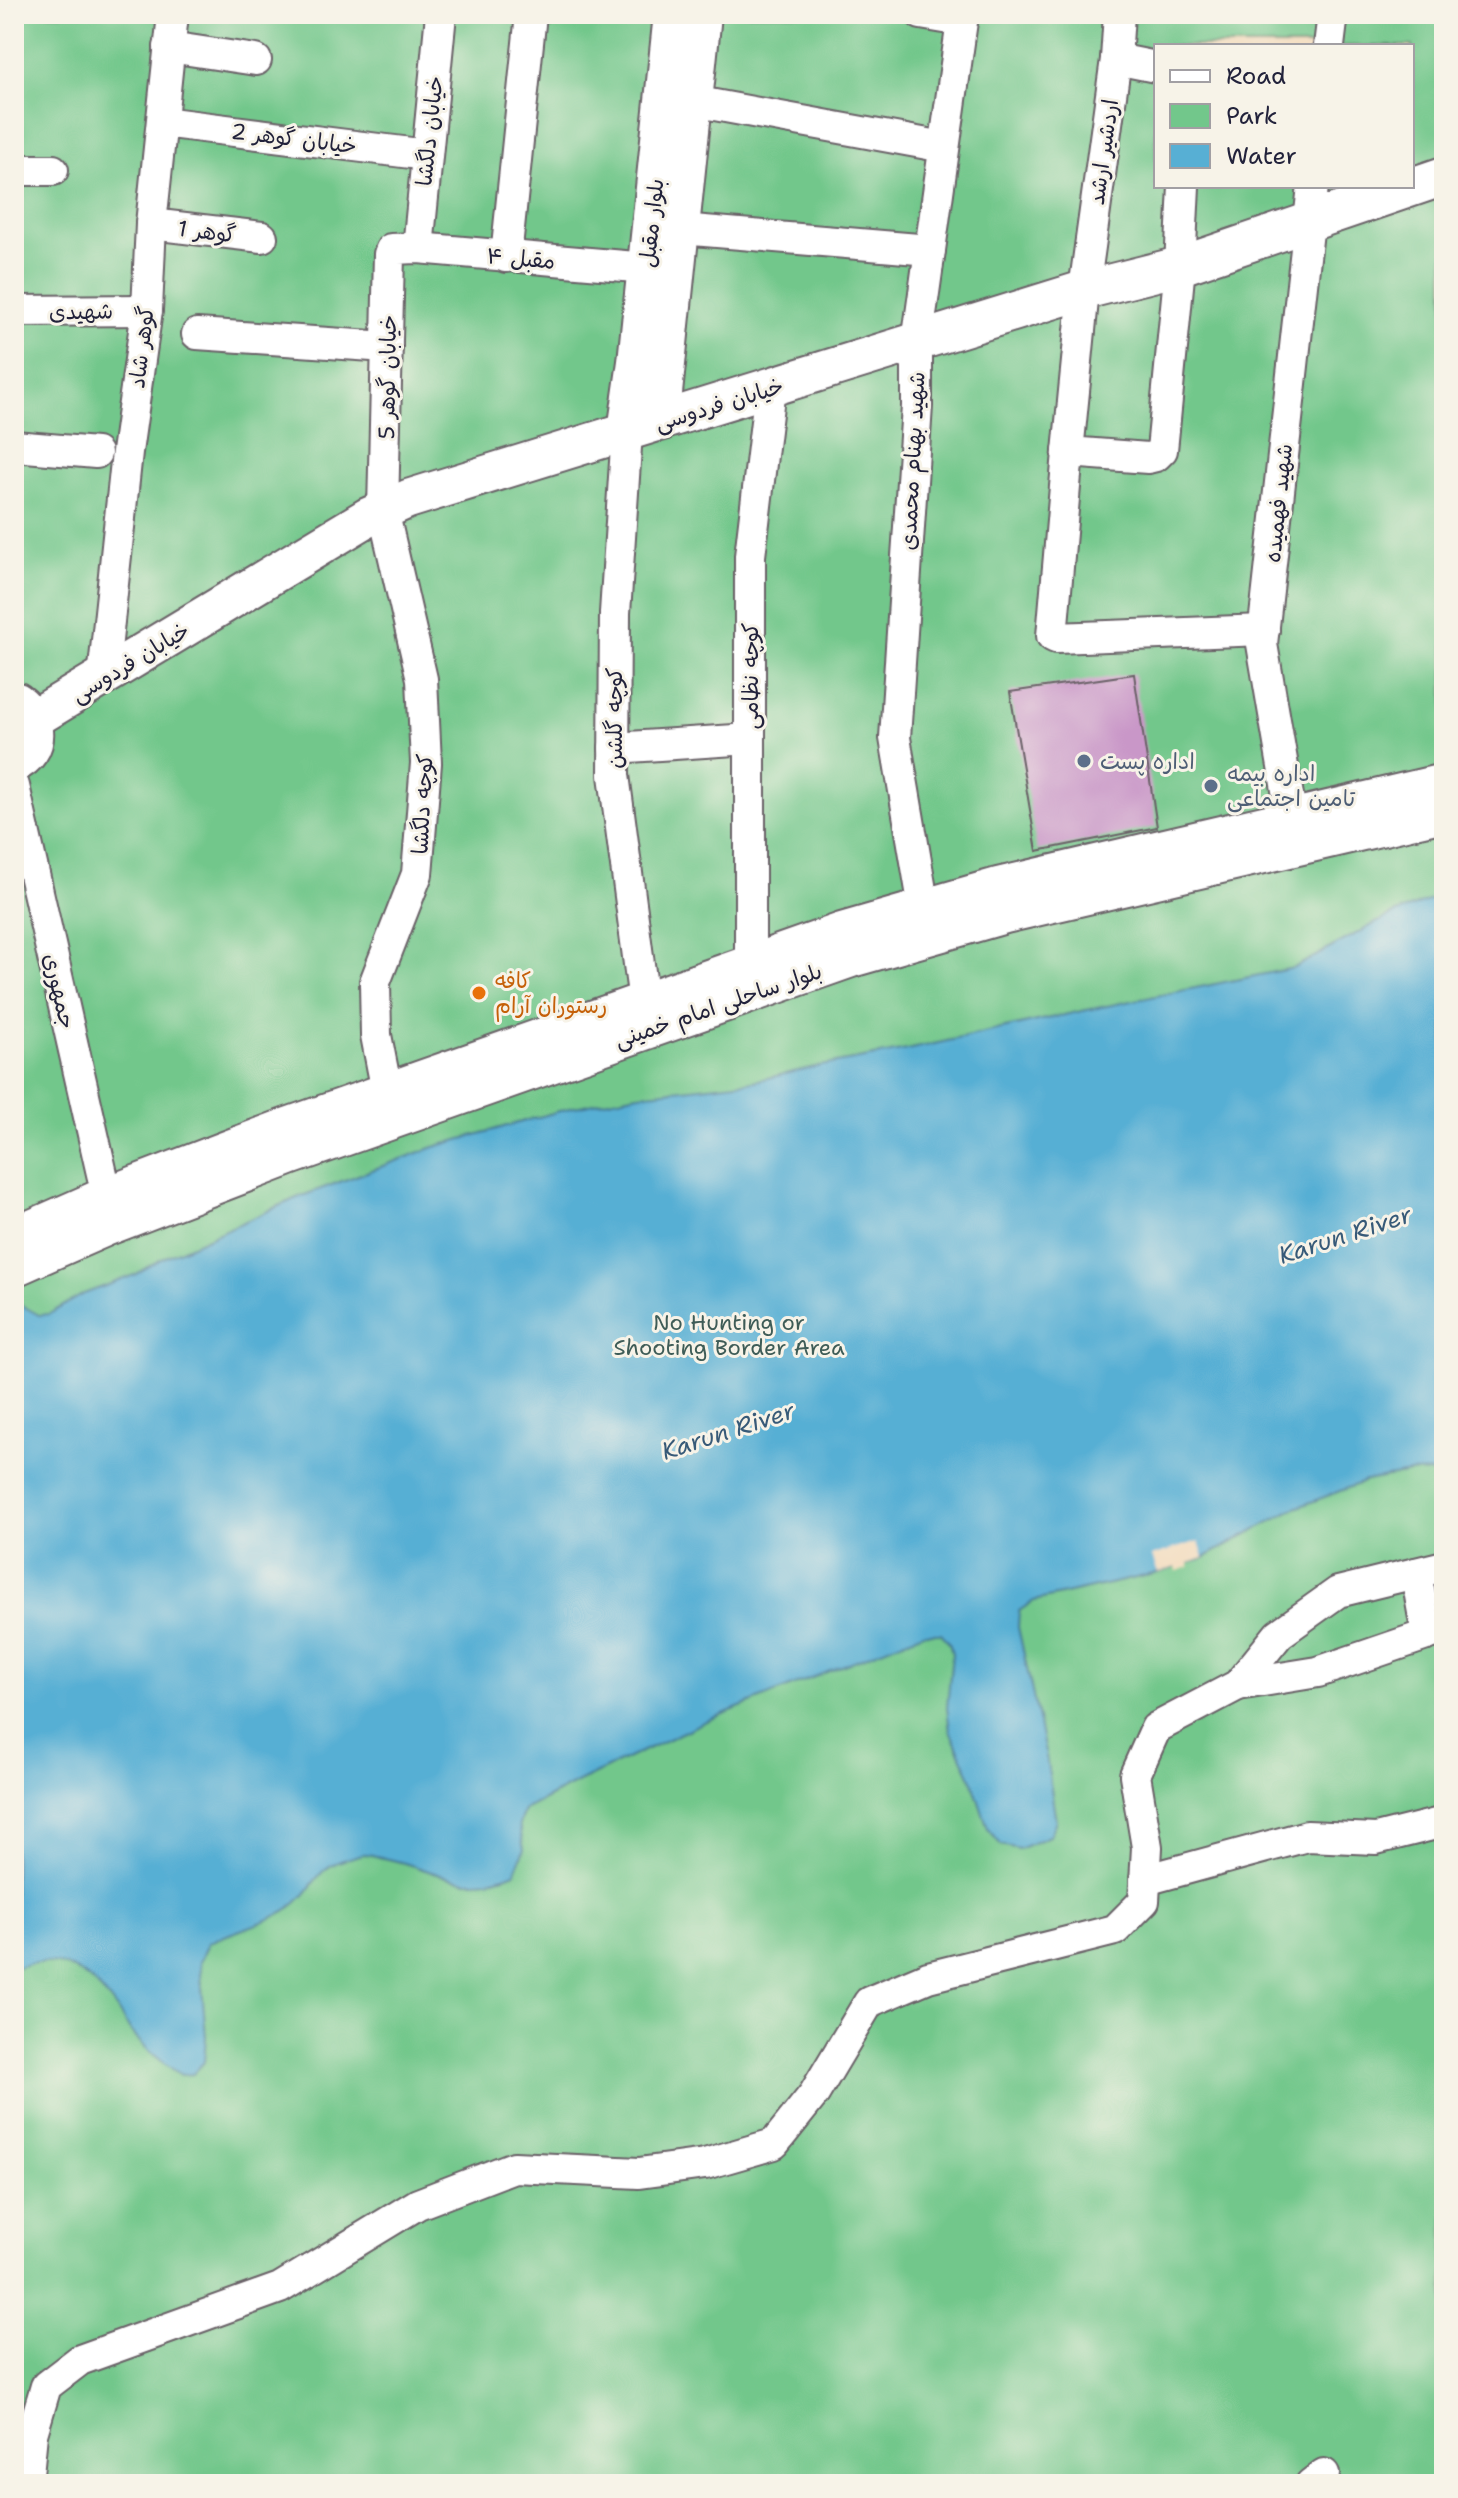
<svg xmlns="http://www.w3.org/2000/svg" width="1458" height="2498" font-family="'Shantell Sans','Playpen Sans Arabic',sans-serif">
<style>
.green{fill:#72c78b;stroke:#4a7463;stroke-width:2;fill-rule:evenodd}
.water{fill:#57afd4;stroke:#3c6888;stroke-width:2}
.pier{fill:#f3dabb}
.building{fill:#c997c8}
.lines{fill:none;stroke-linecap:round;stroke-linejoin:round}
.minor-casing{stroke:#6b6268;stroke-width:34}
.major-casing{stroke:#6b6268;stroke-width:42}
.minor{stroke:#fff;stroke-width:30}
.major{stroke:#fff;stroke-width:38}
.service-dot{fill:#5c6f8a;stroke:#f7f3e8;stroke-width:3}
.food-dot{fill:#e8710a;stroke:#f7f3e8;stroke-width:3}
.labels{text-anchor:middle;stroke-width:6;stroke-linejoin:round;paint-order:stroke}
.street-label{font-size:22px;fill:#22223b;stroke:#f7f3e8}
.service-label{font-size:22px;fill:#4e5e75;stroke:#f7f3e8;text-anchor:start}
.food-label{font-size:22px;fill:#c56008;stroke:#f7f3e8;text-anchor:start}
.park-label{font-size:22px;fill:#3e5c57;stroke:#f7f3e8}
.water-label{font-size:24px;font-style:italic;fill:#375a78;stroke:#f7f3e8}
</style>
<rect width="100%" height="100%" fill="#f7f3e8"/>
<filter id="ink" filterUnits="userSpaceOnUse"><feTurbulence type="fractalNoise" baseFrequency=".0125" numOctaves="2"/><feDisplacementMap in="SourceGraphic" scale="16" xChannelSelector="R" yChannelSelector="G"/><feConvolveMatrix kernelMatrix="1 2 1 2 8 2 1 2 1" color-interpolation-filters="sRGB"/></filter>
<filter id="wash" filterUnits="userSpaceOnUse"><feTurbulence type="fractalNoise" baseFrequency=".006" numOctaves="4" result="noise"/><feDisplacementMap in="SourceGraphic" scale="32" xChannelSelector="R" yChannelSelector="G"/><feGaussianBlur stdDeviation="1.8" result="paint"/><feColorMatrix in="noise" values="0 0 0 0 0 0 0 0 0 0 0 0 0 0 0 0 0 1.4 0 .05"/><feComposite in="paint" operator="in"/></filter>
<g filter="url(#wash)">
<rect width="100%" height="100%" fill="#f3dabb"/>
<!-- green -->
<path class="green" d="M14,14h1430v2470h-1430zM1156,46h256v140h-256z"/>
<!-- water -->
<path class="water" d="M1444,897v575l-35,1 -43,8 -73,28 -89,49 -46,15 -124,28 -15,10 -1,16 28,129 10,65 -7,15 -30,13 -18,-4 -13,-16 -17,-52 -21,-46 -3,-23 5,-55 -3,-11 -8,-9h-18l-217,88 -126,60 -56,29 -5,14 5,25 -9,23c-55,23 -79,-4 -131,-14 -6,-1 -13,-4 -19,-4 -5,0 -12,3 -18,5 -35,9 -31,32 -59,50 -24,16 -54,21 -80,34l-8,19 6,75 -2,25 -11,12 -12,1c-17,-12 -35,-25 -48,-41 -8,-10 -13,-21 -21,-31 -27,-34 -55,-49 -98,-35v-661l7,-2 18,10 10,-1 35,-20 50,-19 27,-16 138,-62 135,-50 136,-39 68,-14 116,-13 66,-15 87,-16 175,-39 212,-43 93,-51 43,-17z"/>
<!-- pier -->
<path class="pier" d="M1199,1541l5,17 -15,5v4l-12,4 -1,-4 -18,6 -6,-17z"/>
<g id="blocks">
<!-- building -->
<path class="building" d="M1134,674l23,153 -120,24 -27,-159z"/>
</g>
</g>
<g filter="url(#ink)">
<use href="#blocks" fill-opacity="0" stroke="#6b6268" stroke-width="2"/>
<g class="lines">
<!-- minor casing -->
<g class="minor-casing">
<g id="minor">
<path d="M921,14l41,7"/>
<path d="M1119,14l-3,45 -32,231 -16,162 80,6 8,-2 6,-6 18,-184 4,-80"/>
<path d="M1329,46l4,-32"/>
<path d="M169,47l87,13"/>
<path d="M1116,59l40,8"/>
<path d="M693,101l251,46"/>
<path d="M162,122l265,33"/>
<path d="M14,170h39"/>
<path d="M151,224l111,13"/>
<path d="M681,229l249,21"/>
<path d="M418,248l23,-234"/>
<path d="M506,257l25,-243"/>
<path d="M14,311l133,-1"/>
<path d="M197,334l190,13"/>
<path d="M627,432l-12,181 -1,162 30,227"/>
<path d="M14,446l82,7"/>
<path d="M1068,452l-16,184 4,2 208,-8"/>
<path d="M103,678l24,-226 20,-142 4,-86 22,-210"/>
<path d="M614,748l136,-9"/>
<path d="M14,786l93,410"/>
<path d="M1292,819l-30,-175 51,-458"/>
<path d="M924,908l-29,-170 22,-332v-63l46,-329"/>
<path d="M750,964v-408l20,-168"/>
<path d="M387,1092l-11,-57 -1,-53 42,-108 9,-111 -4,-84 -39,-169 6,-256 2,-5 27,-1 229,20"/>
<path d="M1416,1573l11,62"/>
<path d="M1238,1685l80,-13 126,-43"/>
<path d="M1145,1880l162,-44 69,3 68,-17"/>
<path d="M27,2484l5,-50 14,-48 34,-26 200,-72 138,-84 96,-37 125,6 66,-9 69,-20 40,-50 55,-92 59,-25 187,-47 29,-29 3,-54 -12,-72 21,-47 82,-43 41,-51 59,-42 106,-26"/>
<path d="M1311,2484l13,-10"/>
</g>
</g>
<!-- major casing -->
<g class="major-casing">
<g id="major">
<path d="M660,422l42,-408"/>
<path d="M627,432l10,-70 36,-348"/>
<path d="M33,719l335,-202 40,-18 676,-209 96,-24 264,-90"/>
<path d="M14,763c28,-12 25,-45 3,-61"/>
<path d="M14,1237l93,-41 175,-67 560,-197 156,-45 446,-104"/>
<path d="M14,1267l91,-40 187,-72 559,-197 154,-44 439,-102"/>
</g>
</g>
<!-- minor -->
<use href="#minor" class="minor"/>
<!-- major -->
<use href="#major" class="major"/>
</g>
</g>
<!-- markers -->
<g class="service-dot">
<circle cx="1084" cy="761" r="8"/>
<circle cx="1211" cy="786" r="8"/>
</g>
<circle class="food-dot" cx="479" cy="993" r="8"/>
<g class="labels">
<!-- street labels -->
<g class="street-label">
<text transform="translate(429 131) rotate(-84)" y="8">خیابان دلگشا</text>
<text transform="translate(294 138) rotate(7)" y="8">خیابان گوهر 2</text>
<text transform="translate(1103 152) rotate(-82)" y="8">اردشیر ارشد</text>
<text transform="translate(651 223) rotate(-84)" y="8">بلوار مقبل</text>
<text transform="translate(207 231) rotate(7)" y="8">گوهر 1</text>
<text transform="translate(521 258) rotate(5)" y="8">مقبل ۴</text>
<text transform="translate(81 311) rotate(-1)" y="8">شهیدی</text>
<text transform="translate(141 347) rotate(-83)" y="8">گوهر شاد</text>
<text transform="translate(387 377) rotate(-89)" y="8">خیابان گوهر 5</text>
<text transform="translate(719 404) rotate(-17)" y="8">خیابان فردوسی</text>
<text transform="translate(912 461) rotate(-87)" y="8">شهید بهنام محمدی</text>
<text transform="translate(1278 503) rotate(-84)" y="8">شهید فهمیده</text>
<text transform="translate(130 662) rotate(-31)" y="8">خیابان فردوسی</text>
<text transform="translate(750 676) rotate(-90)" y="8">کوچه نظامی</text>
<text transform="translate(614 718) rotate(-90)" y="8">کوچه گلشن</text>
<text transform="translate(422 804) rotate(-87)" y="8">کوچه دلگشا</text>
<text transform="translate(60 991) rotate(77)" y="8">جمهوری</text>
<text transform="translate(718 1005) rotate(-19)" y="8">بلوار ساحلی امام خمینی</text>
</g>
<!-- service labels -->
<g class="service-label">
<text x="1100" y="769">اداره پست</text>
<text x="1227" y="781">اداره بیمه<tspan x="1227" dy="25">تامین اجتماعی</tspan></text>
</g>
<!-- food labels -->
<g class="food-label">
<text x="495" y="988">کافه<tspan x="495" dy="25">رستوران آرام</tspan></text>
</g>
<!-- park labels -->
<g class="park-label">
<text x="729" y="1330">No Hunting or<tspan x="729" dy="25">Shooting Border Area</tspan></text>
</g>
<!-- water labels -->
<g class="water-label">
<text transform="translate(1345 1235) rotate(-18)" y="8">Karun River</text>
<text transform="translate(728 1431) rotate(-18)" y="8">Karun River</text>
</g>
</g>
<!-- margin -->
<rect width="1458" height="2498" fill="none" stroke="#f7f3e8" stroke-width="48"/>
<!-- legend -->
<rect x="1154" y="44" width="260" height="144" fill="#f7f3e8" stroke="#a29fa3" stroke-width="2"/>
<rect x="1170" y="70" width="40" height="12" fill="#ffffff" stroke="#a29fa3" stroke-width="2"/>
<text x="1226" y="84" font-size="24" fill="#22223b">Road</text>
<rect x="1170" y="104" width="40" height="24" fill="#72c78b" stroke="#a29fa3" stroke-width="2"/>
<text x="1226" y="124" font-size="24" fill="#22223b">Park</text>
<rect x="1170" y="144" width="40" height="24" fill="#57afd4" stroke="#a29fa3" stroke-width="2"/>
<text x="1226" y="164" font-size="24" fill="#22223b">Water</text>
</svg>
